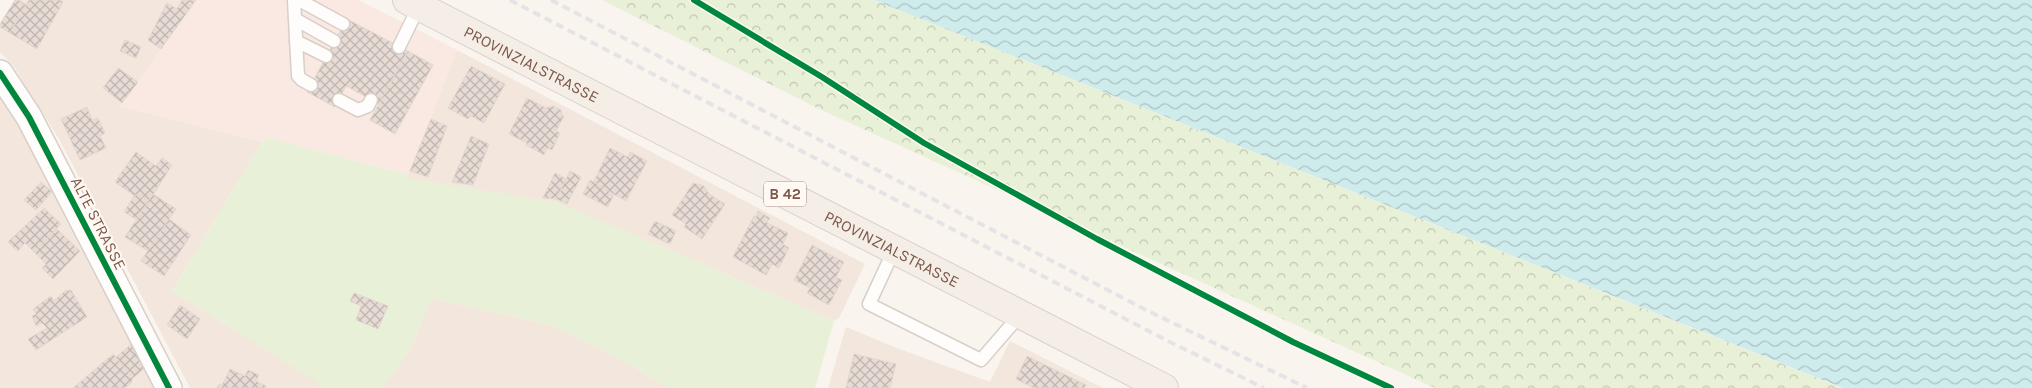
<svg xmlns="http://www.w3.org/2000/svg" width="2032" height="388" font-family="Karla,sans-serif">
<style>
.residential{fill:#f3e6dc}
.commercial{fill:#fae9e2}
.forest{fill:url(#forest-crowns)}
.green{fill:#e8f1d8}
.water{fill:url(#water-waves)}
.building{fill:url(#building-cross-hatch);stroke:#e4d7d0}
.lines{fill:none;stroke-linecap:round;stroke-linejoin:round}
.lane-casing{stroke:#d8cfc9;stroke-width:15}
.street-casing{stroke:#d8cfc9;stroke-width:28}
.primary-casing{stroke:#dcd0ca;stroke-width:30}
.lane{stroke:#fefdfc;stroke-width:12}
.street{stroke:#fefdfc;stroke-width:25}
.primary{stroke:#f4eee6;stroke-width:28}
.rail{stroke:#e6e3e6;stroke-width:4;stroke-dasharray:8 5;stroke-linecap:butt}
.cycleway-casing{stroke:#fff9f3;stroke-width:9}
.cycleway{stroke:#00873e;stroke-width:6}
.labels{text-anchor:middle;stroke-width:4;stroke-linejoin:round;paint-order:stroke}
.shield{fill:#fff9f3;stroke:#a4887d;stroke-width:1}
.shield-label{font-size:15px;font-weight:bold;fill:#7d584a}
.street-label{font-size:16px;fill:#7d584a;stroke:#fff9f3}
</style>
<defs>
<pattern id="forest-crowns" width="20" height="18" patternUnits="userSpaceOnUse" patternTransform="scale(1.25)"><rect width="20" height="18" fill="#e8f1d8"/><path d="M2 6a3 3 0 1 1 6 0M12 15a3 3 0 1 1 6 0" fill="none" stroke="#c1c6b1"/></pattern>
<pattern id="water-waves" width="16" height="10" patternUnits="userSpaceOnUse" patternTransform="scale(1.25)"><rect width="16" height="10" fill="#cfecec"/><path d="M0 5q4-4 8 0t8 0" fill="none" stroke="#adc2c1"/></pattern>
<pattern id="building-cross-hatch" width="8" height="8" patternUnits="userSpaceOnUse" patternTransform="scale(1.25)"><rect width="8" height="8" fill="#e7dcd5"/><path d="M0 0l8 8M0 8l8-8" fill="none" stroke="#c0b5af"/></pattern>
</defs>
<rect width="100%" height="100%" fill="#faf4ee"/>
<!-- residential -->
<g class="residential">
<path d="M15,0h182l-77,106 142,36 -90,149 149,93 -4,4h-127l-131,-249 -18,-29 -5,-3 -21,-39 -15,-16v-28z"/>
<path d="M457,50l408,214 -26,54 -5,3 -187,-81 -240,-62z"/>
<path d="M0,91l25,35 132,262h-157z"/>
<path d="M431,298l120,27 57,28 62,35h-287l28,-40z"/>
<path d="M846,327l48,20 96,35 20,-41 93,47h-275z"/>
</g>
<!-- commercial -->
<path class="commercial" d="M197,0h162l98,50 -48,125 -144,-38 -3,5 -142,-36z"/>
<!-- forest -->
<path class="forest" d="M602,0h272l968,388h-407l-616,-279z"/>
<!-- green -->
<path class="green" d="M265,137l144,38 -1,3 147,24 92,38 187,81 -19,67h-145l-62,-35 -57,-28 -120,-27 -20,50 -28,40h-66l3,-4 -148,-93z"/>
<!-- water -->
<path class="water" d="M874,0h1158v388h-189z"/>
<!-- building -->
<g class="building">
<path d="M15,0h4l7,5 -16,28 -10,-6v-3z"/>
<path d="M29,0h31l3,2 -26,47 -27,-16z"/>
<path d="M182,0h14l-35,49 -13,-9 19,-37 10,6z"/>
<path d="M347,19l61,32 -29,53 -33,-18 -11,21 -28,-15z"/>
<path d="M125,40l16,7 -5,11 -16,-7z"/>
<path d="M408,51l25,14 -38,69 -25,-14z"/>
<path d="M471,66l34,18 -21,39 -13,-7 -3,3 -20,-11z"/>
<path d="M118,68l20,14 -16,21 -19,-15z"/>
<path d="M527,98l19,10 7,-2 8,4 1,5 2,1 -8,15 4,2 -8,17 -5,-2 -3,7 -18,-10 1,-2 -18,-9z"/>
<path d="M87,107l5,13 6,-2 7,15 -5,3 6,12 -26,12 -19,-41z"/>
<path d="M431,119l16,7 -19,51 -18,-6z"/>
<path d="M471,136l18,8 -16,41 -21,-3z"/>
<path d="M610,148l18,9 2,-5 17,9 -21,40 -33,-18z"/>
<path d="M136,152l20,14 6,-8 10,7 -23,36 -11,-7 -2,3 -21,-15z"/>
<path d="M570,171l11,6 -14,27 -11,-5z"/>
<path d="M555,173l11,6 -10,20 -13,-1z"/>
<path d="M590,180l24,14 -6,13 -25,-13z"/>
<path d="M41,182l11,10 -16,18 -12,-10z"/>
<path d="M693,183l11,3 5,8 16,10 -23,35 -18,-12 2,-3 -14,-9z"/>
<path d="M138,194l11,7 -13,18 -12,-7 10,-16z"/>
<path d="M153,194l23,15 -28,42 -23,-14z"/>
<path d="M44,208l17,16 -27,28 -9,-9 -7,8 -10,-9z"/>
<path d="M758,211l12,7 -3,5 21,10 -5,11 6,4 -10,20 -7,-4 -6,11 -33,-18 21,-41 2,1z"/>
<path d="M169,219l22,16 -27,41 -23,-15z"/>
<path d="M655,221l21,10 -6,13 -22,-10z"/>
<path d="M57,229l23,22 -27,28 -11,-11 4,-4 -12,-12z"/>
<path d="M812,245l32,17 -8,15 6,3 -13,25 -22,-12 3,-5 -16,-8z"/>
<path d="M71,290l16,27 -51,33 -8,-11 19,-11 -5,-5 -6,3 -4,-10 4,-2 -3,-5 18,-13 3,5 11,-10z"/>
<path d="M354,293l34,13 -10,23 -22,-9 5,-14 -11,-5z"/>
<path d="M180,305l20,14 -13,20 -20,-14z"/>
<path d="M134,342l12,25 -13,11 -17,-21z"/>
<path d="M113,354l20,24 -2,5 -6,5h-52z"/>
<path d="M854,354l42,10 -6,24h-44z"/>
<path d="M1027,356l59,29 -2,3h-50l-18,-9z"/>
<path d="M230,369l15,7 3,-6 11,5 -3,6 10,5v2h-49l2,-4 3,1z"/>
</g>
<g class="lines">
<!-- lane casing -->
<g class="lane-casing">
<g id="lane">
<path d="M294,0l4,76 4,4 9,5"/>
<path d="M299,0l44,24"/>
<path d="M295,19l39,22"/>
<path d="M296,41l30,15"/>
<path d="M399,47l20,-41"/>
<path d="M339,100l19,10 10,-4 3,-6"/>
<path d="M894,250l-25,54 112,56 39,-45"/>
</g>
</g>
<!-- street casing -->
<g class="street-casing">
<path id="street" d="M0,73l29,44 140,271"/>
</g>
<!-- primary casing -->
<g class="primary-casing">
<g id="primary">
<path id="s1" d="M407,0l757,388"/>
</g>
</g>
<!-- lane -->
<use href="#lane" class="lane"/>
<!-- street -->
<use href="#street" class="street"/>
<!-- primary -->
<use href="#primary" class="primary"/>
<!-- rail -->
<g class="rail">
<path d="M510,0l660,342 94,46"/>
<path d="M551,0l595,310 161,78"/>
</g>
<!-- cycleway casing -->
<g class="cycleway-casing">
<g id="cycleway">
<path d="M694,0l128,77 102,66 173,96 196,103 98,46"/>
<path d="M0,73l29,44 140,271"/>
</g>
</g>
<!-- cycleway -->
<use href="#cycleway" class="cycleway"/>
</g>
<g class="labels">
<!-- shield labels -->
<rect class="shield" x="764" y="181.5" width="42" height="25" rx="4"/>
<g class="shield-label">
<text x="785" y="199">B 42</text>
</g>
<!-- street labels -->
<g class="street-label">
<text dy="6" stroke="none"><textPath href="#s1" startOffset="140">PROVINZIALSTRASSE</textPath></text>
<text transform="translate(99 223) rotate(63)" y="6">ALTE STRASSE</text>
<text dy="6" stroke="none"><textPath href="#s1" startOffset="545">PROVINZIALSTRASSE</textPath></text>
</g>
</g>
</svg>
